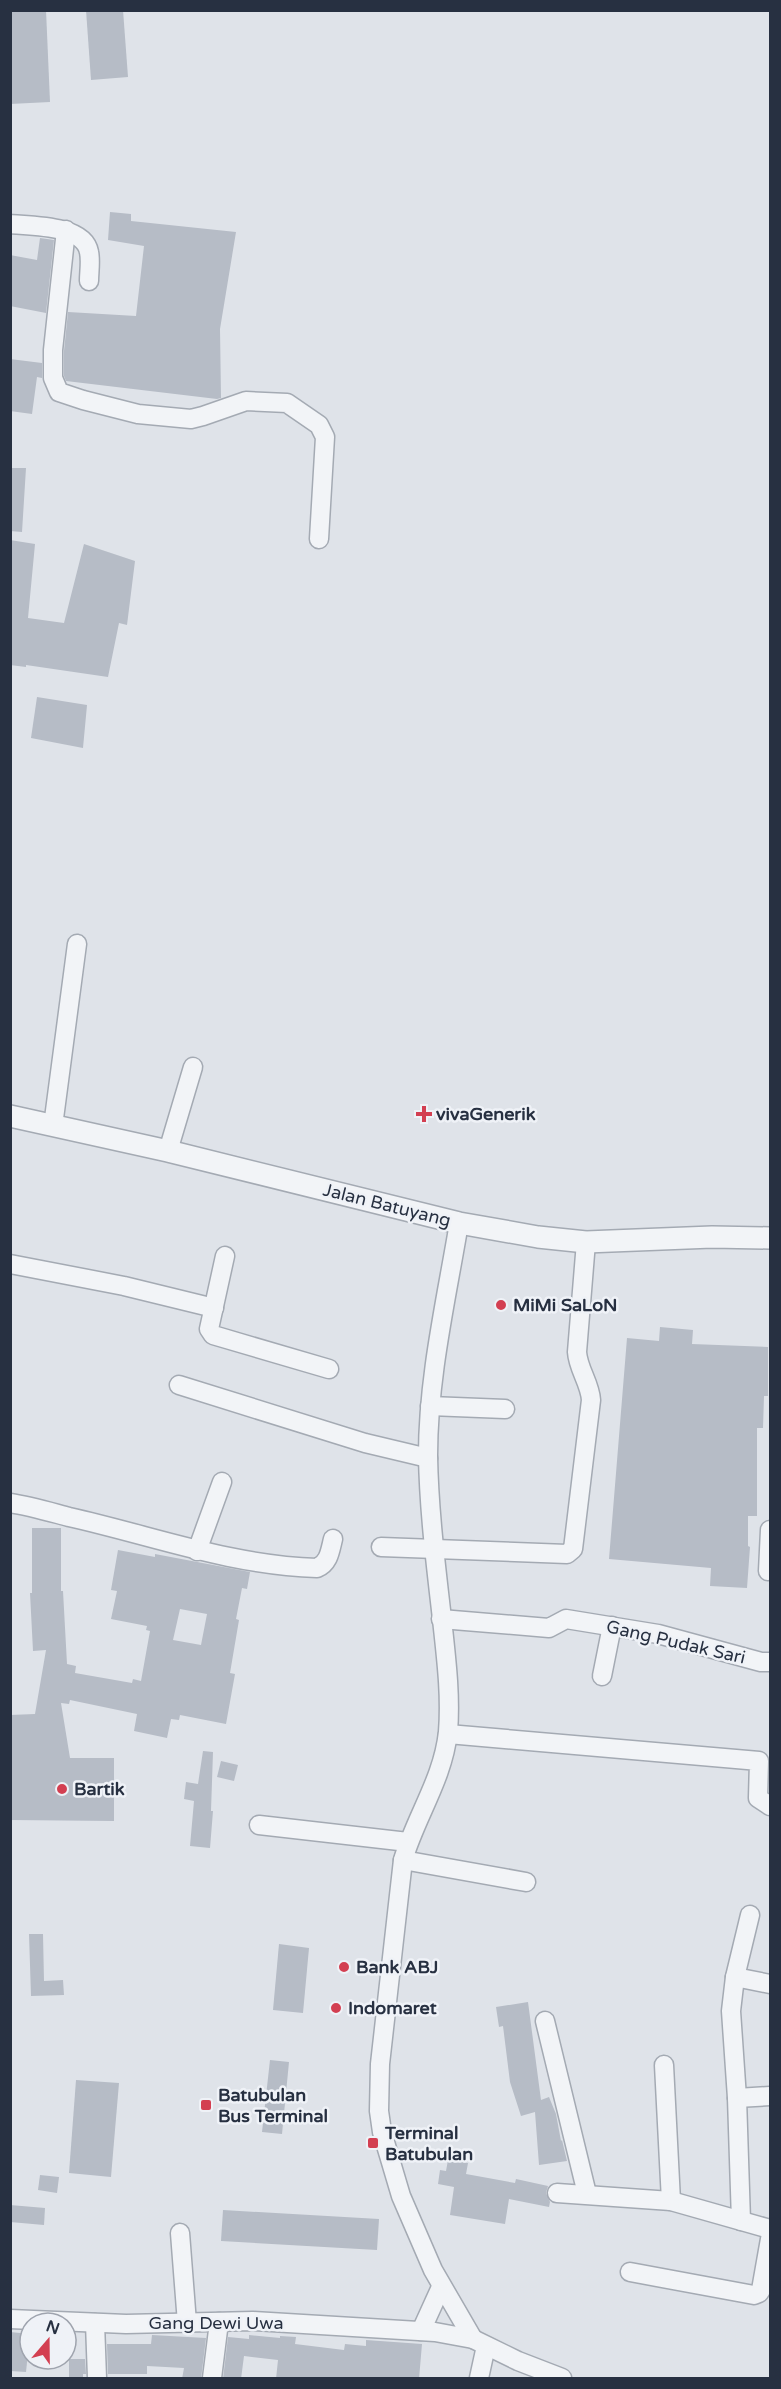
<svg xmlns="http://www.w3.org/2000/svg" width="781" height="2389" font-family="'Varela Round',sans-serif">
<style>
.building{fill:#b6bcc6;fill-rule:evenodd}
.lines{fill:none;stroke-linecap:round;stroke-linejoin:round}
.minor-casing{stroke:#a4aab3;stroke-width:21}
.tertiary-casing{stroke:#a4aab3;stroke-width:24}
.minor{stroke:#f2f4f7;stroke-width:18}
.tertiary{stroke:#f2f4f7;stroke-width:21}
.poi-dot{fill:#d33f51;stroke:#eff2f7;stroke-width:2}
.labels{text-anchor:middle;stroke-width:5;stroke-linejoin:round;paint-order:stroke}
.poi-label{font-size:18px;font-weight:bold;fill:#273041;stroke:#eff2f7;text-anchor:start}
.street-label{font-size:18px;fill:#273041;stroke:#eff2f7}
</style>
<rect width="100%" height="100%" fill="#dfe3e9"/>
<!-- building -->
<g class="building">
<path d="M10,10h36l4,92 -40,2z"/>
<path d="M86,10h37l5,67 -37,3z"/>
<path d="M110,212l21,2v7l105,11 -16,97 1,69 -4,1 -151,-18 -2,-5v-25l4,-39 68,4 8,-70 -36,-6z"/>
<path d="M40,238l14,2 -8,73 -36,-7v-51l27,5z"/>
<path d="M10,359l32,4v15l-5,-1 -5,37 -22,-3z"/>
<path d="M10,468h16l-4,64 -12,-1z"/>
<path d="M10,540l25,4 -7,74 36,5 20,-79 51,17 -8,64 -8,-2 -11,54 -82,-12v2l-16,-2z"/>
<path d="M37,697l50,8 -4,43 -52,-10z"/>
<path d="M660,1327l33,3 -1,14 76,3v49h-4l-1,32h-6v88h-9v30l2,1 -3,41 -37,-2 1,-18 -102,-9 18,-221 32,3z"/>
<path d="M32,1528h29v63h2l4,73 9,2 -1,7 57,10 1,-4 8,2 9,-50 -4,-1 1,-4 -36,-7 6,-28 -6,-1 7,-40 37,7v-3l95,18 -3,17 -5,-1 -6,31 3,1 -9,53 5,1 -9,50 -46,-9 -1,5 -8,-1 -4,19 -33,-7 3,-17 -67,-14 -1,4 -8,-1 9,55h44v63l-104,-1v-105l25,-1 11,-64 -13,1 -3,-58h2zM180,1609l27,5 -6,31 -28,-5z"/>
<path d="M203,1751l10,1 -2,59h2l-3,37 -20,-2 4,-45 -10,-2 2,-17 12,2z"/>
<path d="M221,1761l17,4 -4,16 -17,-4z"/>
<path d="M29,1934h14l1,47 19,-1 1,15 -33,1z"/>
<path d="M279,1944l30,4 -6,65 -30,-3z"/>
<path d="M528,2002l13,98 8,-3 7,17 5,27 1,-1 5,21 -28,4 -4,-53 -14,4 -11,-34 -7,-56 -4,1 -3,-20z"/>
<path d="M270,2060l19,2 -7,72 -20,-2z"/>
<path d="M76,2080l43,3 -8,94 -42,-4z"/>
<path d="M448,2160l20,3 -2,11 49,9 1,-4 32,7 -2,7 4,9 -1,5 -40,-8 -4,25 -55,-9 4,-28 -16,-3 2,-14 6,1z"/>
<path d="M40,2175l19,2 -2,16 -19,-3z"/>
<path d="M10,2205l35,3 -1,17 -34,-3z"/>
<path d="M223,2210l156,9 -2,31 -156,-9z"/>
<path d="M10,2332l20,2 -4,38 -16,-1z"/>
<path d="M152,2335l54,3 -5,41h-19l2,-11 -37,-2v8h-39l-1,-30h44z"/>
<path d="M249,2335l31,3v-2l16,1 -1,7 49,6 1,-6 21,2v-6l56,4 -3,35h-143l2,-19 -34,-4 -3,23h-18l5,-42 21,2z"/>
<path d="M69,2359h16l1,15h-3v5h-14z"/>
</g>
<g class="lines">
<!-- minor casing -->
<g class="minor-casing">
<g id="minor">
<path d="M10,224c22,2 74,1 79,28 2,9 0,20 0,29"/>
<path d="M66,230l-13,120v28l6,14 24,8 55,14 53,5 12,-3 43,-15 41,2 32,22 6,12 -6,102"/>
<path d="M53,1126l24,-182"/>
<path d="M168,1151l25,-84"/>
<path d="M459,1223c-13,78 -31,154 -31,233 1,55 8,110 14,163 4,38 9,75 6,113 -5,47 -32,84 -45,128l-23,204 -1,47 3,21 19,64 32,74 40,69"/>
<path d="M225,1256l-16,73 4,6 116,34"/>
<path d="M10,1264l114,22 90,22"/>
<path d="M179,1385l186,58 63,15"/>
<path d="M430,1406l75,3"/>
<path d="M10,1503c20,3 40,9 59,14 85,19 160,48 248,51 12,-5 13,-17 16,-29"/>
<path d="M381,1547l186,7 6,-5 18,-149c-1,-17 -13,-31 -14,-48l9,-110"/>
<path d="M197,1551l25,-69"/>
<path d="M768,1571l2,-41"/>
<path d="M441,1619l108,9 17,-9 92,15 103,28h9"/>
<path d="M602,1676l10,-50"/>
<path d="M448,1734l311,27 -1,37 12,8"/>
<path d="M259,1825l149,17"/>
<path d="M403,1860l123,22"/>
<path d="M735,1977l35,7"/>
<path d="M545,2021l42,173"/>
<path d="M664,2065l7,136"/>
<path d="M737,2098l33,-2"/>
<path d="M557,2193l114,8 99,28"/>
<path d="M741,2221l-4,-123 -6,-87 4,-34 15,-62"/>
<path d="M180,2233l7,90"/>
<path d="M630,2272l124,23 5,-2 2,-3 9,-51"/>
<path d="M10,2319l116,5 127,-3 182,11 38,7 45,22 44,17"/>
<path d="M95,2323l2,55"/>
<path d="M421,2331l20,-44"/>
<path d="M212,2378l7,-56"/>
<path d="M479,2378l7,-32"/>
</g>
</g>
<!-- tertiary casing -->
<g class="tertiary-casing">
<path id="tertiary" d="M10,1116l158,35 291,72 79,14 48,5 126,-5 58,1"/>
</g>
<!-- minor -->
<use href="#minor" class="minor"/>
<!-- tertiary -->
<use href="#tertiary" class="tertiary"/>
</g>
<!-- markers -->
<g class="poi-dot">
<path d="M421 1105h6v6h6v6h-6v6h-6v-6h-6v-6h6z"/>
<circle cx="501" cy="1305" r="6"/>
<circle cx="62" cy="1789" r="6"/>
<circle cx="344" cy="1967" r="6"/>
<circle cx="336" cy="2008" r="6"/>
<rect x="200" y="2099" width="12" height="12" rx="3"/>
<rect x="367" y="2137" width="12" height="12" rx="3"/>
</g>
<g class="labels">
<!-- poi labels -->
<g class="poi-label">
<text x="436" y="1120">vivaGenerik</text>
<text x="513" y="1311">MiMi SaLoN</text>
<text x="74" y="1795">Bartik</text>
<text x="356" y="1973">Bank ABJ</text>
<text x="348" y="2014">Indomaret</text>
<text x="218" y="2101">Batubulan<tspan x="218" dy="21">Bus Terminal</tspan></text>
<text x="385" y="2139">Terminal<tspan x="385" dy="21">Batubulan</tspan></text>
</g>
<!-- street labels -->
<g class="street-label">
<text transform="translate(387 1205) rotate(14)" y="6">Jalan Batuyang</text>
<text transform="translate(676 1642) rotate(13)" y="6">Gang Pudak Sari</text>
<text x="216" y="2329">Gang Dewi Uwa</text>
</g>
</g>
<!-- border -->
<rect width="781" height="2389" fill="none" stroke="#273041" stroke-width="24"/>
<!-- north arrow -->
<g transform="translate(48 2341) rotate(20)"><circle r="28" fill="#eff2f7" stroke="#9fa4ae" stroke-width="1.5"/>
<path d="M0-4.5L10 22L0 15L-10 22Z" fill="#d33f51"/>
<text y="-9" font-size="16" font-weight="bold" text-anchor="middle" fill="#273041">N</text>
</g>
</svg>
